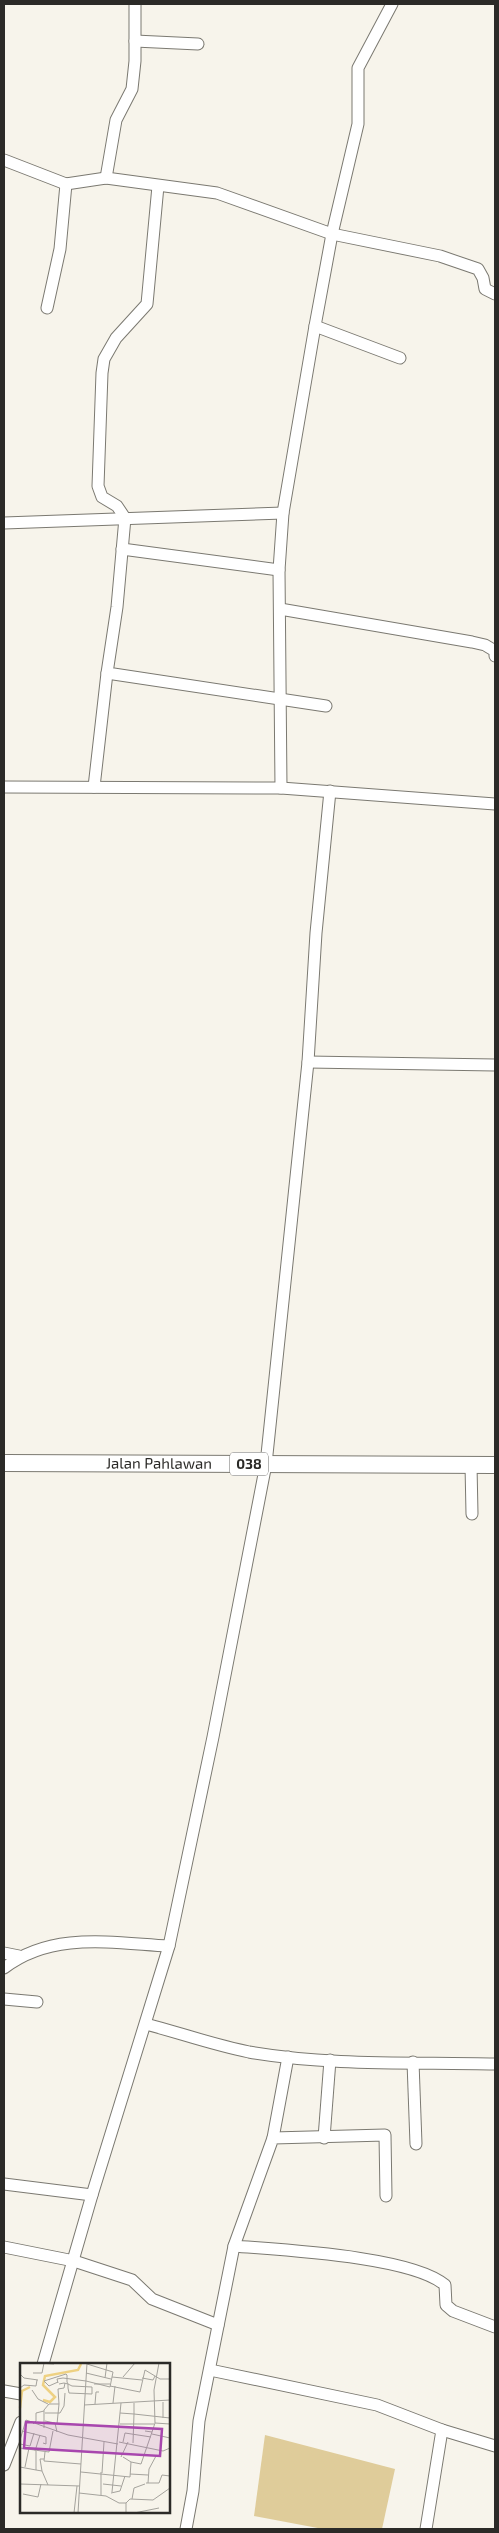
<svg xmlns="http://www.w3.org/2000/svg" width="499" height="2533" font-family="'Exo 2',sans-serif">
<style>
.green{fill:#dfcc9a}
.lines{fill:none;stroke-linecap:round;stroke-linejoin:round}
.street-casing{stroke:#7b7971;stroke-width:13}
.primary-casing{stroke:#7b7971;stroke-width:18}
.street{stroke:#fff;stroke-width:11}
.primary{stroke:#fff;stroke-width:16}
.labels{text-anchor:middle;stroke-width:4;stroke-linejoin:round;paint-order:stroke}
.shield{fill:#fff;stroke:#6b6a68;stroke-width:1}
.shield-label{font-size:14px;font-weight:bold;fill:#2b2a27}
.street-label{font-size:15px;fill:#2b2a27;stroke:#fff}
.inset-river{fill:none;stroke:#eed182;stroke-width:2.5}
.inset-road{fill:none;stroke:#a5a39d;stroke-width:1}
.view{fill:#a847ae;fill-opacity:0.15;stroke:#a847ae;stroke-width:2.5}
.inset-edge{fill:none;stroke:#2b2a27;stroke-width:2.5}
</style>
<rect width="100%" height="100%" fill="#f7f4eb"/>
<!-- green -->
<path class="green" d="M265,2435l130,34 -13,60h-59l-69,-13z"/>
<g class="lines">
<!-- street casing -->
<g class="street-casing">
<g id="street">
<path d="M135,41l63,3"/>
<path d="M4,160l62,24 -6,65 -13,59"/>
<path d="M106,178l10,-58 16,-31 3,-28v-57"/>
<path d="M66,184l40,-6 111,15 115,41 108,22 38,13 5,9 2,11 10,5"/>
<path d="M158,186l-11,118 -31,34 -12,21 -2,14 -4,113 4,11 15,9 8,12 -8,89 -10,66 219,33"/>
<path d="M315,326l85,32"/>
<path d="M4,523l279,-10"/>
<path d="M122,549l157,21"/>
<path d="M280,609l192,33 13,3 10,6v5"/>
<path d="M4,787l277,1 214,16"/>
<path d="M94,787l13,-114"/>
<path d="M281,788l-2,-218 4,-57 32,-187 17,-92 26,-110v-56l34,-64"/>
<path d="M308,1062l187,3"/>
<path d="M471,1465l1,49"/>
<path d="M4,1953l15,3"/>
<path d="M4,1968c48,-37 108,-25 165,-22"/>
<path d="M4,1999l33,3"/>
<path d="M146,2024c34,9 68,21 103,28 80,14 165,10 246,12"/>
<path d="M413,2062l3,82"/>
<path d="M273,2138l15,-81"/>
<path d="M324,2138l6,-78"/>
<path d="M4,2184l88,11"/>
<path d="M234,2246c47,4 177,10 211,39l1,20 7,6 42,16"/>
<path d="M4,2247l70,14 58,19 20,19 66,26"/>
<path d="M43,2364l49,-169 77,-249 44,-209 53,-273 42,-402 8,-129 14,-142"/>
<path d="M210,2370l167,35 65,25 -16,99"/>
<path d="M4,2391l17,3"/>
<path d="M442,2430l53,16"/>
<path d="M4,2465l17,-43"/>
<path d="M186,2529l7,-38 6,-70 35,-175 39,-108 112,-3 1,61"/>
</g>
</g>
<!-- primary casing -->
<g class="primary-casing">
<g id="primary">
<path id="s1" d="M4,1463l491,2"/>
</g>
</g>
<!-- street -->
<use href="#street" class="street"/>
<!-- primary -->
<use href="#primary" class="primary"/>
</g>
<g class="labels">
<!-- shield labels -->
<rect class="shield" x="230" y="1452.5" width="38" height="23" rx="4"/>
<g class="shield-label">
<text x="249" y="1469">038</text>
</g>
<!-- street labels -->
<g class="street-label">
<text dy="5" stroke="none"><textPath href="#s1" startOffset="155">Jalan Pahlawan</textPath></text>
</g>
</g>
<!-- overview -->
<g transform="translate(20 2363)">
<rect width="150" height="150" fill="#f7f4eb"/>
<path class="inset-river" d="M23,37l7,2 5,-5 -12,-12 2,-9 33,-6 3,-6M0,45l2,-17 8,-4"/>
<path class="inset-road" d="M19,0l15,1M13,10h9l2,-10M66,10l25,6M0,11l4,4 14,2M92,14l30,3M103,14l12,-14M85,15l2,-15M122,15l11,2 2,-4M66,18l24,6 3,-15 -26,-8M38,19l-9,4 -5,-5 22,-7 1,1v7l1,2v4l1,5 23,1v-7l-20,-1 -4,-2 -4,-1 -5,1M38,20l-1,-4 6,-1 23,3M74,21h16M90,23l30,6 5,-22 15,9h10M0,25l4,-3 12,1 1,-6M12,27l6,9 10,5M93,40l2,-17M114,40v11l36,4M75,41l1,-12h3M64,42l86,-5M25,50h15l4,-7 1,-13M100,50l14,1 -1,29M143,55v-16M25,58l10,2 2,9M135,60l-1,-33 5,-27M13,61l3,-3v-8l8,-2M37,61l2,-20M100,61h34M24,65v-18l5,-6h10l-1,-15 6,-1 1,-5M2,68l24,6v7l-3,-1M125,68l7,1 3,-9 15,1M132,71l18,4M0,77l6,-20 42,15 50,9M99,79l44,9 7,-3M103,79l2,-9 26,4M0,81l10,2 4,-13M0,85l29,4 4,-21M15,88l5,-16M25,89l-1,9 37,3M101,94l7,-15M111,99l10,2 11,-32M0,104l16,3v-19M5,104l4,-19M16,107l6,1 6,14M22,108l-2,-12h4M61,109l49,5 1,-15 -8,-5M82,110l2,-31M110,111l18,1M126,120h13l3,-8 8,1M128,120l1,-14 7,-13M0,121l60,2M83,121l18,2M92,129l9,-89M59,130l27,3 13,7h7v10M91,130l9,-2 5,-15M3,131l15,3 3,-13M81,132v-23M112,136l2,-11 11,-4M106,140l4,-4 23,1 17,-12M54,150l3,-27M58,150l9,-150M114,150l25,-5"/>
<path class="view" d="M6,59l136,7 -2,27 -136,-8z"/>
<rect width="150" height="150" class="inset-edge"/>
</g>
<!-- border -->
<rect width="499" height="2533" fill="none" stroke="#2b2a27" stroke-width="10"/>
</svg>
